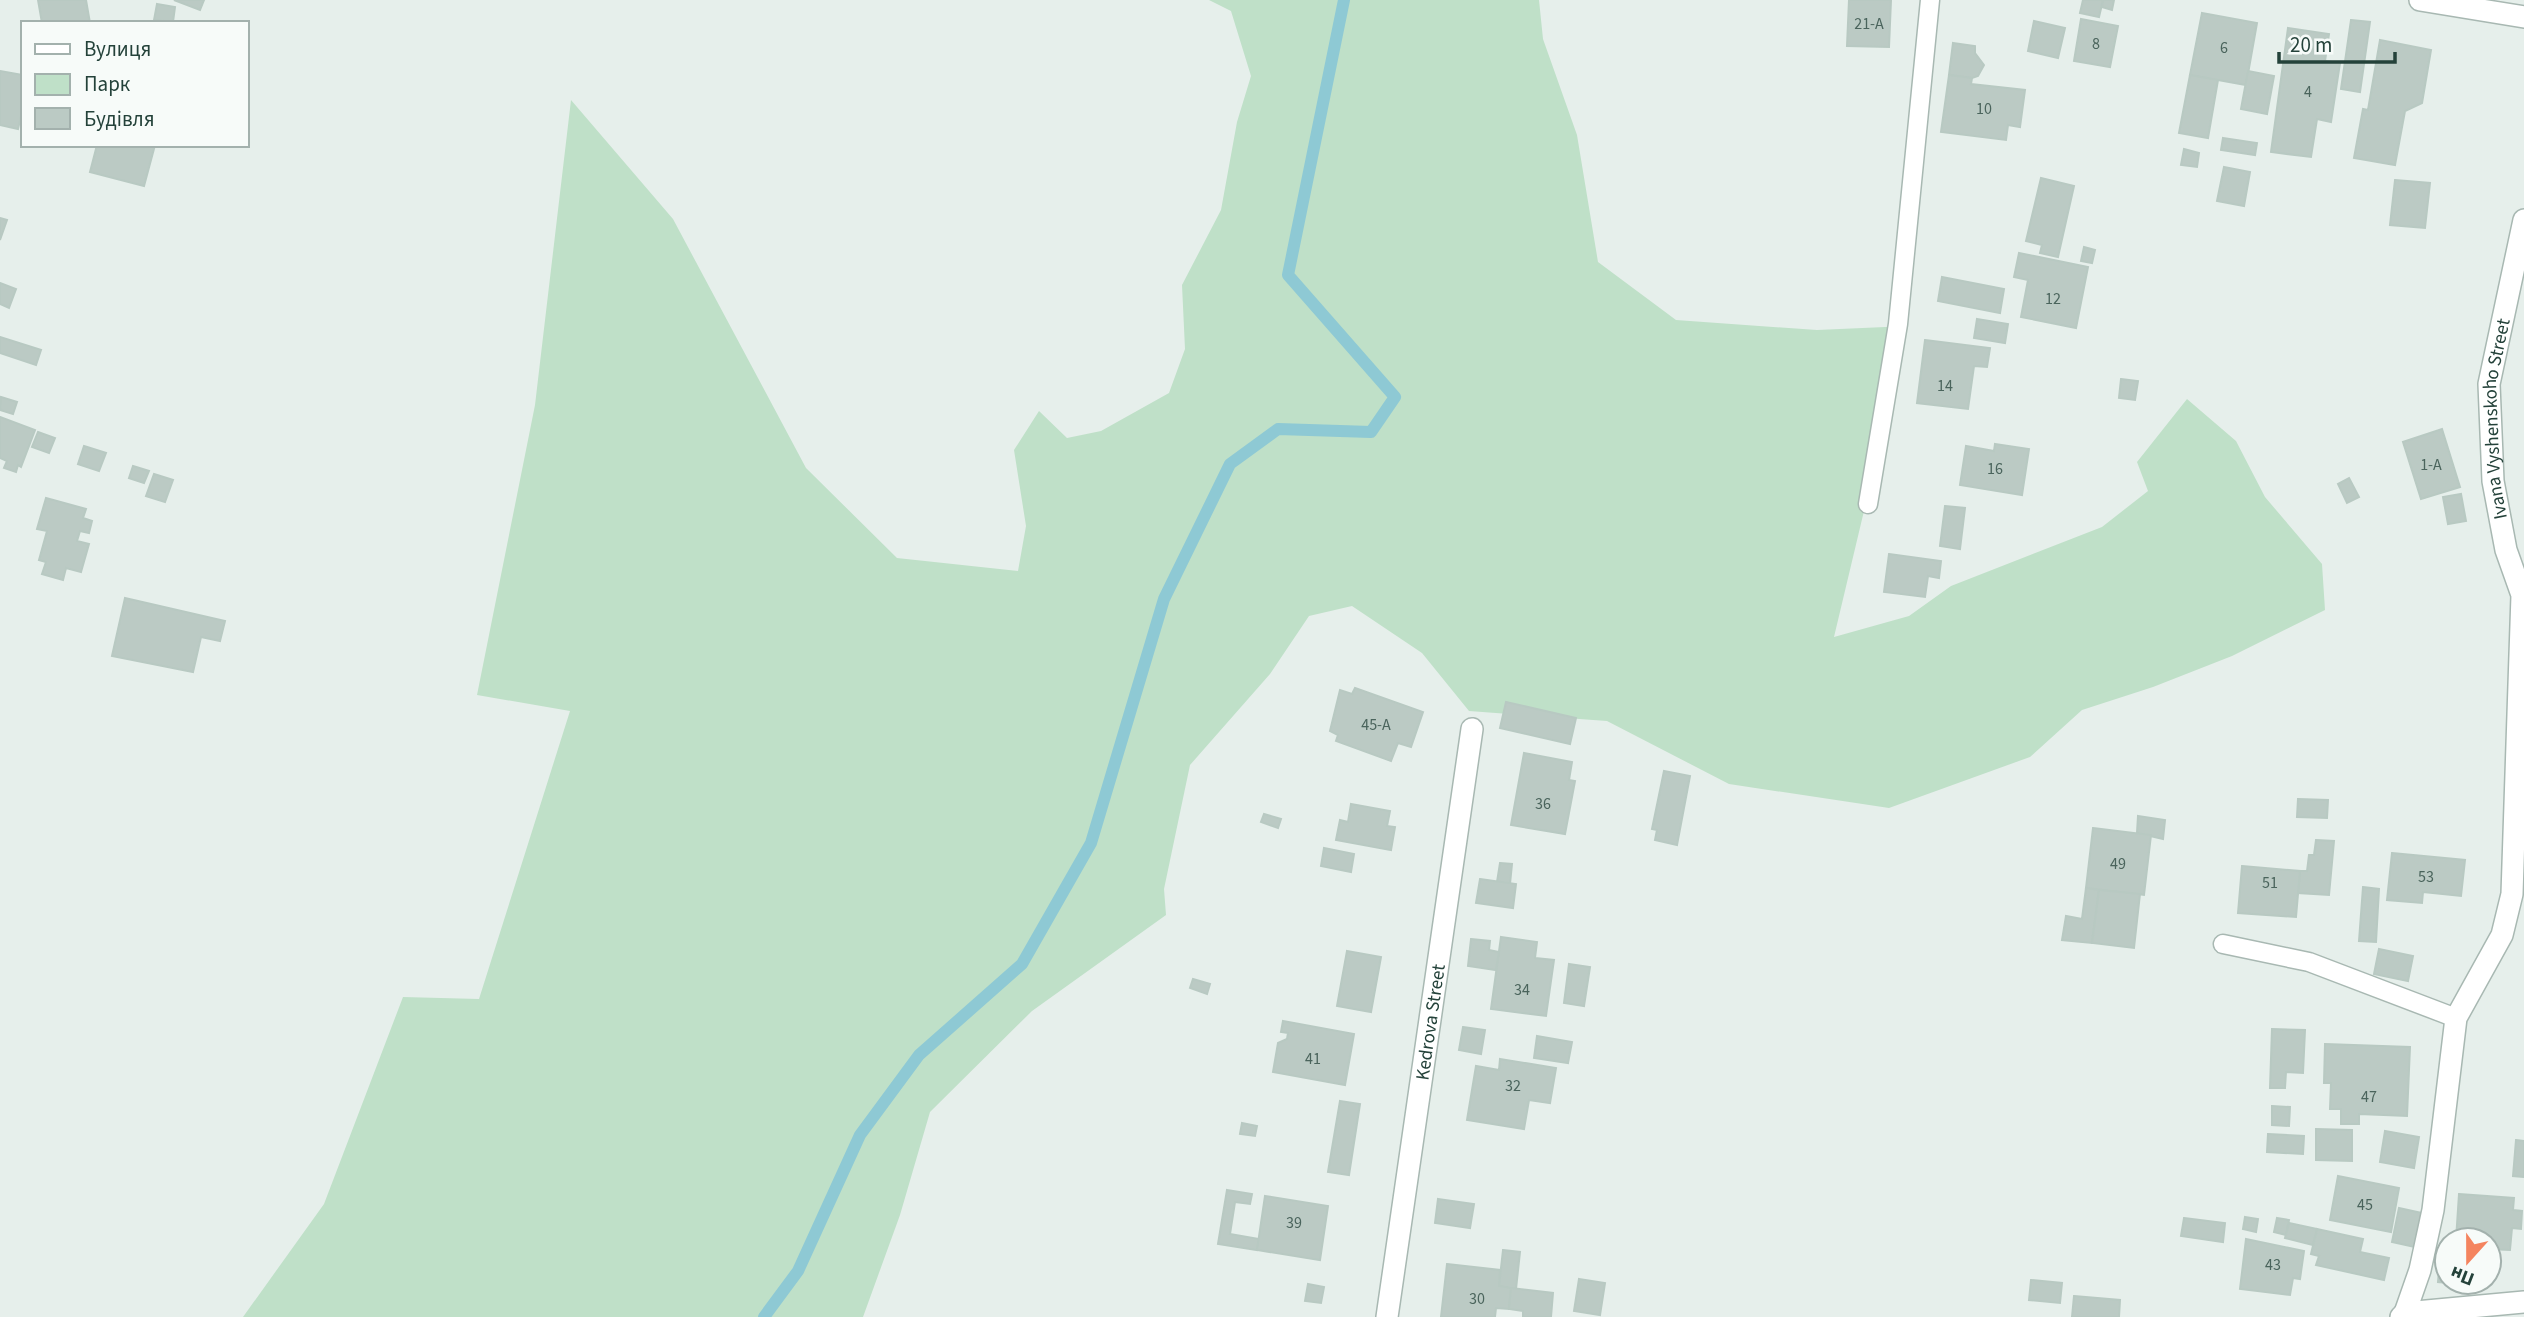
<svg xmlns="http://www.w3.org/2000/svg" width="2524" height="1317" font-family="'Source Sans 3',sans-serif">
<style>
.green{fill:#bfe0c8}
.lines{fill:none;stroke-linecap:round;stroke-linejoin:round}
.stream{stroke:#8ec9d4;stroke-width:12}
.building{fill:#bbcac4;stroke:#b8c9c2;stroke-width:2}
.service-casing{stroke:#a8b8b2;stroke-width:21}
.minor-casing{stroke:#a8b8b2;stroke-width:24}
.service{stroke:#fff;stroke-width:18}
.minor{stroke:#fff;stroke-width:21}
.labels{text-anchor:middle;stroke-width:5;stroke-linejoin:round;paint-order:stroke}
.number-label{font-size:16px;fill:#4a645c}
.street-label{font-size:19px;fill:#24423a;stroke:#f7fbf9}
</style>
<rect width="100%" height="100%" fill="#e6efeb"/>
<!-- green -->
<path class="green" d="M1209,0h330l4,39 34,96 21,127 78,58 141,10 91,-4 -74,311 75,-21 42,-30 151,-59 46,-36 -11,-29 50,-63 49,42 29,56 57,67 3,46 -93,46 -79,31 -71,23 -52,47 -141,51 -160,-24 -122,-63 -138,-10 -47,-58 -70,-47 -43,10 -39,58 -80,91 -26,124 2,26 -134,96 -102,101 -30,103 -37,102h-620l81,-113 79,-207 76,2 91,-288 -93,-16 58,-290 36,-305 102,119 133,249 91,90 121,13 8,-45 -12,-76 25,-39 28,27 34,-7 68,-38 16,-44 -3,-64 39,-75 16,-88 14,-46 -20,-65z"/>
<g class="lines">
<!-- stream -->
<path class="stream" d="M764,1317l34,-46 62,-136 59,-80 103,-91 69,-121 73,-244 66,-135 48,-35 93,3 24,-35 -107,-122 56,-275"/>
</g>
<!-- building -->
<g class="building">
<path d="M38,0h48l4,23h-48z"/>
<path d="M174,0h30l-4,10z"/>
<path d="M1849,0h42l-2,47 -42,-1z"/>
<path d="M2083,0h20l-4,17 -19,-4z"/>
<path d="M2103,0h11l-2,10 -10,-3z"/>
<path d="M157,4l18,3 -2,15 -19,-2z"/>
<path d="M2202,13l55,10 -11,62 -56,-10z"/>
<path d="M2081,19l37,7 -8,41 -36,-6z"/>
<path d="M2351,20l19,2 -10,70 -19,-3z"/>
<path d="M2034,21l31,7 -7,30 -30,-7z"/>
<path d="M2288,28l41,6 -4,27 15,2 -9,59 -14,-3 -6,38 -40,-5z"/>
<path d="M2380,40l51,10 -9,53 -17,8 -10,54 -41,-7 9,-49 5,1z"/>
<path d="M1953,43l22,3v7l9,12 -6,11 -6,2 -23,-3z"/>
<path d="M0,71l23,4v32l-5,22 -18,-4z"/>
<path d="M2248,71l26,5 -7,38 -26,-5z"/>
<path d="M1949,75l23,3 -1,6 54,6 -5,37 -12,-2 -2,15 -65,-8z"/>
<path d="M2190,75l28,5 -10,58 -29,-5z"/>
<path d="M2223,138l34,5 -2,12 -34,-5z"/>
<path d="M97,145h58l-11,41 -54,-14z"/>
<path d="M2184,149l15,4 -2,14 -16,-2z"/>
<path d="M2224,167l26,5 -6,34 -27,-5z"/>
<path d="M2041,178l33,8 -16,71 -18,-4 2,-8 -16,-4z"/>
<path d="M2395,180l35,3 -5,45 -35,-3z"/>
<path d="M0,218l7,2 -7,20z"/>
<path d="M2084,247l11,3 -3,13 -11,-2z"/>
<path d="M2019,253l69,14 -12,61 -55,-11 7,-37 -14,-3z"/>
<path d="M1942,277l62,12 -4,24 -62,-12z"/>
<path d="M0,283l16,6 -7,19 -9,-4z"/>
<path d="M1977,319l31,5 -3,19 -31,-5z"/>
<path d="M0,337l41,13 -5,15 -36,-12z"/>
<path d="M1925,340l65,8 -3,19 -13,-1 -6,43 -51,-6z"/>
<path d="M2121,379l17,2 -3,19 -16,-2z"/>
<path d="M1,397l16,5 -4,12 -13,-4z"/>
<path d="M0,417l35,13 -14,37 -3,-2 -2,7 -12,-4 3,-7 -7,-3z"/>
<path d="M2442,429l18,58 -39,12 -18,-57z"/>
<path d="M38,432l17,6 -6,15 -17,-6z"/>
<path d="M1995,444l34,5 -7,46 -62,-10 6,-39 28,5z"/>
<path d="M84,446l22,7 -7,18 -21,-7z"/>
<path d="M133,466l16,5 -5,12 -15,-5z"/>
<path d="M154,474l19,6 -8,22 -19,-6z"/>
<path d="M2349,478l10,19 -12,6 -9,-19z"/>
<path d="M2461,494l5,27 -18,3 -5,-27z"/>
<path d="M46,498l40,11 -3,9 9,3 -3,12 -9,-2 -3,10 12,3 -8,28 -15,-4 -3,12 -21,-6 4,-12 -7,-2 8,-29 -10,-2z"/>
<path d="M1945,506l20,2 -5,41 -20,-3z"/>
<path d="M1889,554l52,7 -2,17 -11,-2 -3,21 -41,-5z"/>
<path d="M125,598l100,23 -5,20 -19,-4 -8,35 -81,-16z"/>
<path d="M1355,688l68,24 -12,35 -13,-4 -7,18 -55,-20 2,-6 -8,-4 10,-41 12,4z"/>
<path d="M1506,702l70,16 -6,26 -70,-16z"/>
<path d="M1524,753l48,9 -3,18 6,1 -10,53 -54,-9z"/>
<path d="M1664,771l26,5 -13,69 -22,-5 2,-10 -5,-1z"/>
<path d="M2298,799l30,1 -1,18 -30,-1z"/>
<path d="M1351,804l39,7 -3,15 8,1 -4,23 -55,-10 4,-20 8,2z"/>
<path d="M1264,814l17,5 -3,9 -17,-6z"/>
<path d="M2138,816l27,4 -2,19 -26,-6z"/>
<path d="M2093,828l58,7 -7,60 -58,-7z"/>
<path d="M2316,840l18,1 -5,54 -31,-2 2,-22h7l2,-16h5z"/>
<path d="M1324,848l30,6 -3,18 -30,-6z"/>
<path d="M2392,853l73,7 -4,36 -38,-4 -1,11 -35,-3z"/>
<path d="M1500,863l12,1 -2,20 -13,-2z"/>
<path d="M2242,866l58,5 -4,46 -58,-4z"/>
<path d="M1480,879l36,5 -3,24 -37,-5z"/>
<path d="M2363,887l16,2 -3,53 -17,-1z"/>
<path d="M2086,888l13,2 -7,53 -30,-3 4,-24 16,3z"/>
<path d="M2099,890l41,4 -6,54 -42,-5z"/>
<path d="M1501,937l36,5 -2,16 19,2 -8,56 -55,-7z"/>
<path d="M1471,939l19,2 -1,9 10,2 -3,18 -28,-4z"/>
<path d="M2379,949l34,7 -5,25 -34,-7z"/>
<path d="M1347,951l34,6 -10,55 -34,-6z"/>
<path d="M1569,964l21,3 -6,39 -20,-3z"/>
<path d="M1193,979l17,5 -3,10 -17,-6z"/>
<path d="M1283,1021l71,13 -9,51 -72,-13 5,-29 9,-4 1,-6 -7,-1z"/>
<path d="M1463,1027l22,3 -4,24 -22,-4z"/>
<path d="M2272,1029l33,1 -2,43 -17,-1 -1,16h-15z"/>
<path d="M1537,1036l35,6 -4,21 -34,-5z"/>
<path d="M2325,1044l85,3 -3,69 -48,-2v10h-18v-15h-11l1,-26h-7z"/>
<path d="M1500,1059l56,9 -6,35 -21,-3 -5,29 -57,-9 9,-54 23,4z"/>
<path d="M1340,1101l20,3 -11,71 -21,-3z"/>
<path d="M2272,1106l18,1 -1,19 -17,-1z"/>
<path d="M1242,1123l15,3 -2,10 -15,-2z"/>
<path d="M2316,1129l36,1v31l-36,-1z"/>
<path d="M2385,1131l34,6 -5,31 -34,-6z"/>
<path d="M2268,1134l36,2 -1,18 -36,-2z"/>
<path d="M2516,1140l8,1v36l-11,-1z"/>
<path d="M2338,1176l61,12 -8,44 -61,-12z"/>
<path d="M1227,1190l25,4 -2,10 -15,-2 -5,32 29,5 -2,11 -39,-6z"/>
<path d="M2459,1194l55,4 -1,12 9,1 -1,18 -9,-1 -2,22 -21,-1v-9h-33z"/>
<path d="M1265,1196l63,10 -8,54 -63,-10z"/>
<path d="M1438,1199l36,5 -4,24 -35,-5z"/>
<path d="M2399,1208l23,5 -7,34 -23,-5z"/>
<path d="M2245,1217l13,2 -2,13 -13,-3z"/>
<path d="M2184,1218l41,5 -2,19 -42,-6z"/>
<path d="M2277,1218l12,2 -3,15 -12,-3z"/>
<path d="M2289,1223l28,6 -4,16 -28,-7z"/>
<path d="M2317,1229l46,10 -3,13 29,6 -5,22 -68,-15 3,-9 -8,-2z"/>
<path d="M2246,1239l58,12 -4,28 -7,-1 -3,17 -50,-6z"/>
<path d="M2441,1245l6,1v36l14,2 -23,-2z"/>
<path d="M1503,1250l17,2 -4,37 -17,-3z"/>
<path d="M1447,1264l53,6 -1,16 12,2 -2,21 -13,-1 -1,9h-54z"/>
<path d="M1579,1279l26,4 -5,32 -26,-4z"/>
<path d="M2031,1280l31,3 -2,20 -31,-3z"/>
<path d="M1308,1284l16,3 -3,16 -16,-2z"/>
<path d="M1511,1288l42,5 -2,24h-28v-6l-14,-2z"/>
<path d="M2074,1296l46,4 -1,17h-47z"/>
</g>
<g class="lines">
<!-- service casing -->
<g class="service-casing">
<g id="service">
<path d="M1868,504l30,-180 32,-324"/>
<path d="M2223,944l86,18 147,56"/>
</g>
</g>
<!-- minor casing -->
<g class="minor-casing">
<g id="minor">
<path d="M2420,0l104,17"/>
<path id="s1" d="M2405,1313l15,-43 13,-60 23,-192 46,-83 10,-41 10,-299 -16,-45 -13,-69 -4,-97 35,-164"/>
<path id="s2" d="M1387,1317l85,-588"/>
<path d="M2401,1317l4,-4 119,-11"/>
</g>
</g>
<!-- service -->
<use href="#service" class="service"/>
<!-- minor -->
<use href="#minor" class="minor"/>
</g>
<g class="labels">
<!-- number labels -->
<g class="number-label">
<text x="1869" y="29">21-А</text>
<text x="2096" y="49">8</text>
<text x="2224" y="53">6</text>
<text x="2308" y="97">4</text>
<text x="1984" y="114">10</text>
<text x="2053" y="304">12</text>
<text x="1945" y="391">14</text>
<text x="2431" y="470">1-А</text>
<text x="1995" y="474">16</text>
<text x="1376" y="730">45-А</text>
<text x="1543" y="809">36</text>
<text x="2118" y="869">49</text>
<text x="2426" y="882">53</text>
<text x="2270" y="888">51</text>
<text x="1522" y="995">34</text>
<text x="1313" y="1064">41</text>
<text x="1513" y="1091">32</text>
<text x="2369" y="1102">47</text>
<text x="2365" y="1210">45</text>
<text x="1294" y="1228">39</text>
<text x="2273" y="1270">43</text>
<text x="1477" y="1304">30</text>
</g>
<!-- street labels -->
<g class="street-label">
<text dy="7" stroke="none"><textPath href="#s1" startOffset="917">Ivana Vyshenskoho Street</textPath></text>
<text dy="7" stroke="none"><textPath href="#s2" startOffset="298">Kedrova Street</textPath></text>
</g>
</g>
<!-- legend -->
<rect x="21" y="21" width="228" height="126" fill="#f7fbf9" stroke="#a3b1ad" stroke-width="2"/>
<rect x="35" y="44" width="35" height="10" fill="#ffffff" stroke="#a3b1ad" stroke-width="2"/>
<text x="84" y="56" font-size="21" fill="#24423a">Вулиця</text>
<rect x="35" y="74" width="35" height="21" fill="#bfe0c8" stroke="#a3b1ad" stroke-width="2"/>
<text x="84" y="91" font-size="21" fill="#24423a">Парк</text>
<rect x="35" y="108" width="35" height="21" fill="#bbcac4" stroke="#a3b1ad" stroke-width="2"/>
<text x="84" y="126" font-size="21" fill="#24423a">Будівля</text>
<!-- north arrow -->
<g transform="translate(2468 1261) rotate(201)"><circle r="33" fill="#f7fbf9" stroke="#a3b1ad" stroke-width="2"/>
<path d="M0-5L12 26L0 18L-12 26Z" fill="#f4845f"/>
<text y="-10" font-size="19" font-weight="bold" text-anchor="middle" fill="#24423a">Пн</text>
</g>
<!-- scale -->
<path d="M2279 52v10h116v-10" fill="none" stroke="#24423a" stroke-width="3.5"/>
<text x="2290" y="52" font-size="21" fill="#24423a" stroke="#f7fbf9" stroke-width="5" paint-order="stroke">20 m</text>
</svg>
